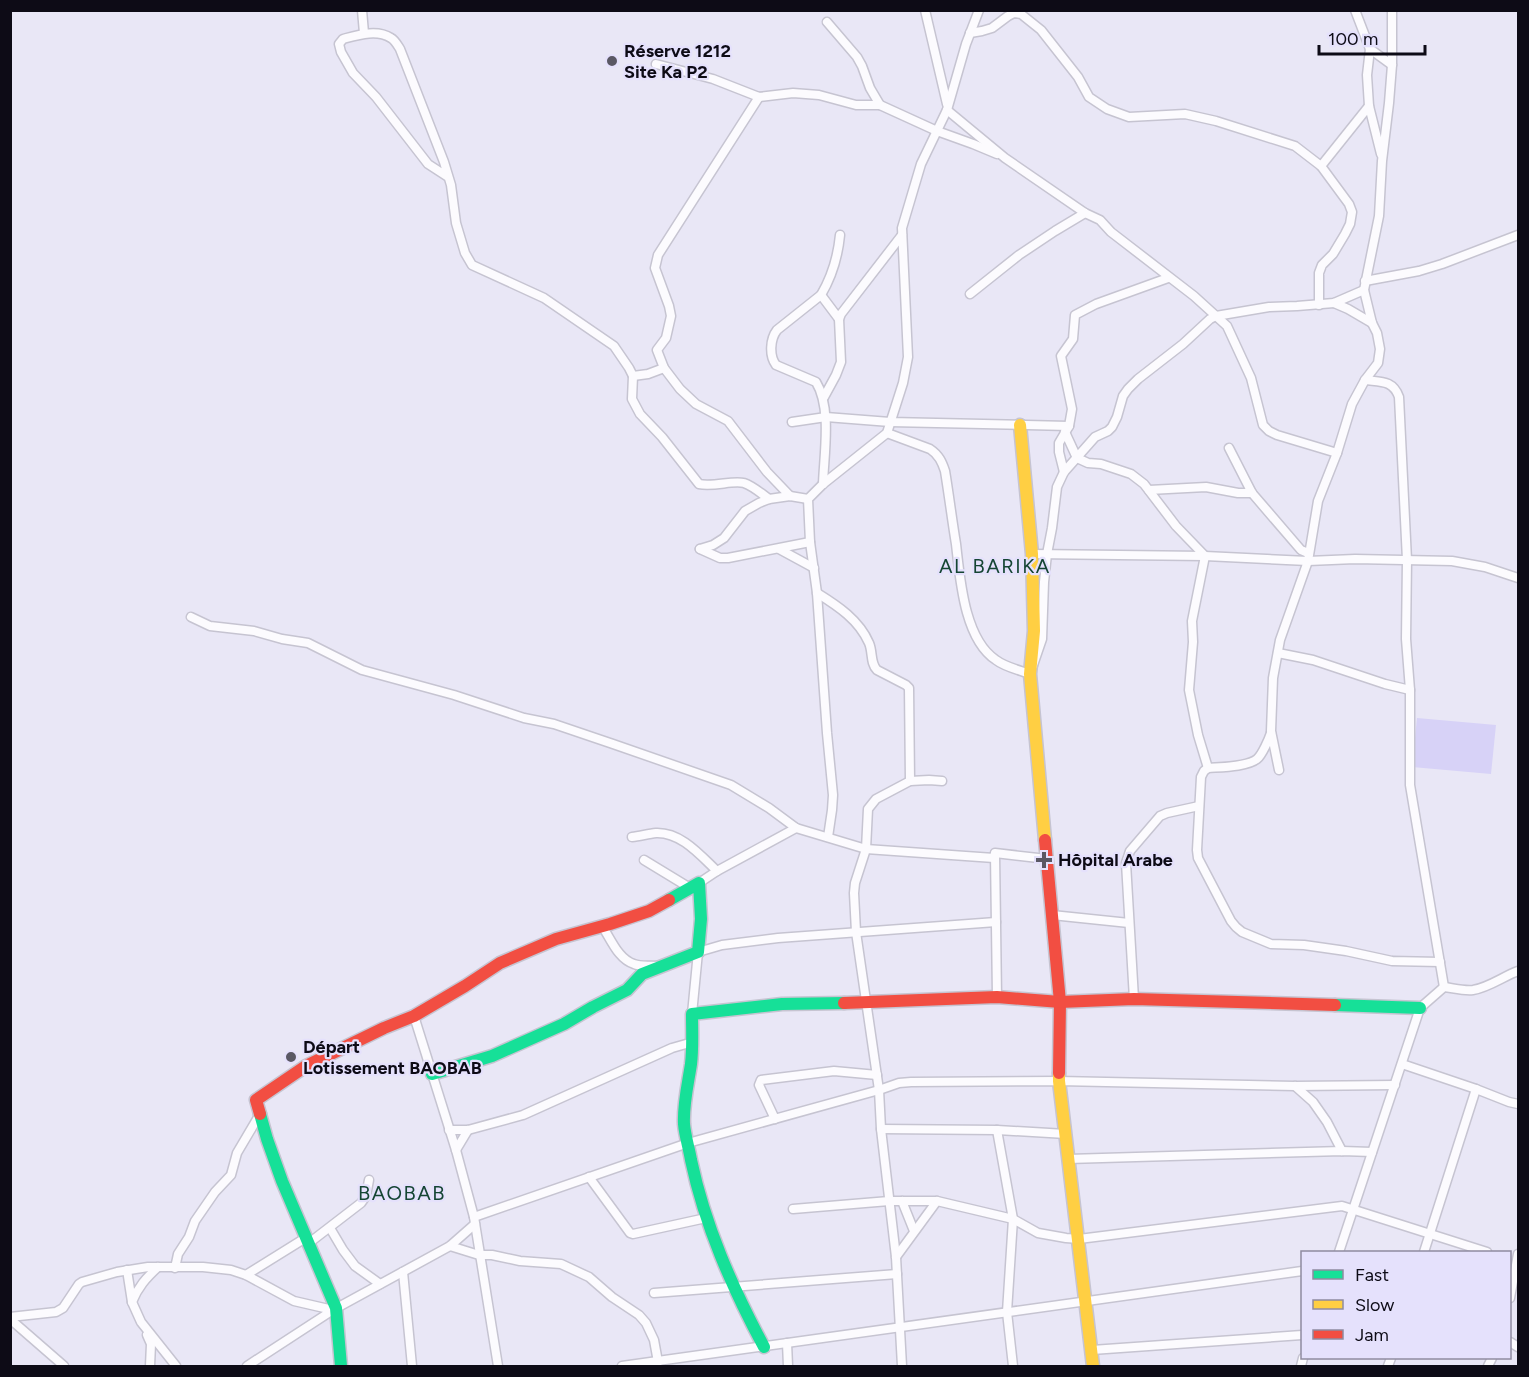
<svg xmlns="http://www.w3.org/2000/svg" width="1529" height="1377" font-family="Figtree,sans-serif">
<style>
.green{fill:#d7d2f7}
.lines{fill:none;stroke-linecap:round;stroke-linejoin:round}
.street-casing{stroke:#c6c4d1;stroke-width:11}
.fast-casing{stroke:#c6c4d1;stroke-width:15}
.slow-casing{stroke:#c6c4d1;stroke-width:15}
.jam-casing{stroke:#c6c4d1;stroke-width:15}
.street{stroke:#fcfbfe;stroke-width:8}
.fast{stroke:#16e098;stroke-width:12}
.slow{stroke:#ffcf43;stroke-width:12}
.jam{stroke:#f24e42;stroke-width:12}
.poi-dot{fill:#5a5864;stroke:#e5e1fc;stroke-width:2}
.labels{text-anchor:middle;stroke-width:4.5;stroke-linejoin:round;paint-order:stroke}
.poi-label{font-size:18px;font-weight:bold;fill:#0d0b16;stroke:#e5e1fc;text-anchor:start}
.neighbourhood-label{font-size:20px;letter-spacing:1.5px;fill:#154533;stroke:#e5e1fc}
</style>
<rect width="100%" height="100%" fill="#e9e7f6"/>
<!-- green -->
<path class="green" d="M1417,718l79,7 -5,49 -79,-7z"/>
<g class="lines">
<!-- street casing -->
<g class="street-casing">
<g id="street">
<path d="M362,10l2,23"/>
<path d="M925,10l22,94"/>
<path d="M1355,10l15,39 -3,26 2,31 12,48"/>
<path d="M827,22l30,35 5,9 8,22 10,17 57,26 36,13 24,10"/>
<path d="M970,33l12,-2 10,-3 16,-12 6,-3 7,1 20,16 37,47 11,20 18,12 22,8 56,-3 31,7 79,25 26,20 28,38 3,8 -2,12 -5,10 -12,20 -11,11 -3,8v32"/>
<path d="M1370,49l22,16"/>
<path d="M656,64l57,15 46,18 34,-4 26,2 37,10h24"/>
<path d="M759,97l-101,158 -3,13 14,38 2,10 -5,22 -9,12 7,18 16,21 16,15 32,17 39,51 23,24"/>
<path d="M947,110l58,48 80,55 15,7 11,12 83,64 33,30 24,52 12,47 6,6 8,4 60,18"/>
<path d="M1321,166l48,-60"/>
<path d="M448,177l-20,-13 -52,-67 -23,-24 -12,-21 -2,-8 4,-5c15,-4 34,-10 48,-1 4,2 7,8 9,11l44,113 7,23 5,38 9,30 7,12 72,33 70,48 15,22 4,8 15,-2 16,-6"/>
<path d="M1365,281l54,-10 23,-7 76,-29"/>
<path d="M970,294l49,-39 36,-24 30,-18"/>
<path d="M821,295l18,24"/>
<path d="M1334,303l14,6 24,14"/>
<path d="M633,376l-1,23 8,15 22,23 37,47c15,3 34,-4 45,-1 9,3 18,11 25,16"/>
<path d="M1365,380c16,2 28,0 34,17l8,163 -1,79 4,51v95l34,202"/>
<path d="M824,397l12,-22 5,-13 -2,-43 2,-5 61,-79"/>
<path d="M792,422l34,-5 64,5 179,4"/>
<path d="M1065,432l12,26 11,5 13,1 30,10 13,10 32,42 29,30 -13,65 1,21 -4,48 9,45 10,33"/>
<path d="M887,433l43,16c9,6 12,13 15,22 4,24 7,49 11,73 4,34 8,95 40,116 9,7 23,10 34,14l12,-35 2,-57 3,-28 5,-26 5,-41 7,-15 31,-35 13,-6 4,-4 5,-10 6,-21 5,-7 10,-10 45,-35 27,-25 6,-3 53,-9 28,-1 37,-3 30,-13"/>
<path d="M1229,448l23,45 49,57 7,3"/>
<path d="M1064,472l-5,-20v-9l10,-17 3,-17 -11,-53 12,-17 2,-24 21,-11 72,-26"/>
<path d="M823,484c1,-30 9,-76 -7,-102l-40,-17c-7,-9 -6,-26 1,-35l44,-35c10,-17 17,-39 19,-60"/>
<path d="M1149,490l57,-3 32,6h14"/>
<path d="M700,549l13,-4 11,-7 21,-27 14,-8 10,-4 21,-3 18,3"/>
<path d="M700,549l20,9h8l82,-16"/>
<path d="M779,549l35,19"/>
<path d="M1032,554l173,2 103,5 47,-2 97,2 33,6 33,11"/>
<path d="M817,593c21,13 42,27 52,50 4,9 1,20 8,27l29,15 3,3 1,93"/>
<path d="M191,617l19,9 44,5 28,8 26,4 54,27 92,25 70,23 30,6 59,20 118,41 38,23 27,20 70,21 128,9 1,-5 52,6"/>
<path d="M1278,653l35,7 72,24 25,6"/>
<path d="M1271,733c-2,6 -9,22 -14,26 -10,8 -36,8 -49,9l-4,3 -3,6 -4,73 1,8 33,63 5,6 6,5 29,12 33,1 42,6 46,10 48,1"/>
<path d="M1279,770l-8,-39 2,-53 7,-38 28,-79 10,-60 19,-48 15,-49 13,-24 13,-17 2,-14 -3,-16 -5,-10 -8,-33 15,-74 3,-55 7,-58 3,-38v-55"/>
<path d="M632,837c8,-1 16,-3 24,-4 25,-1 44,22 61,38"/>
<path d="M828,837l4,-27 1,-15 -6,-62 -10,-140 -7,-51 -2,-43 15,-15 64,-51 16,-50 5,-26 -6,-129 19,-64 26,-54 19,-66 13,-34"/>
<path d="M995,854l2,143"/>
<path d="M644,860l46,28"/>
<path d="M699,883l18,-12 79,-43"/>
<path d="M1052,915l77,8"/>
<path d="M602,926c9,13 16,33 32,38 7,3 17,1 25,2"/>
<path d="M1134,999l-8,-136 4,-12 30,-35 7,-3 32,-7"/>
<path d="M692,1014l6,-62 24,-7 56,-7 218,-16"/>
<path d="M414,1016l42,134 18,67 24,149"/>
<path d="M1402,1064l74,25 33,13 9,2"/>
<path d="M1295,1086l18,16 14,20 15,29"/>
<path d="M775,1119l-16,-34 2,-5 73,-9 43,4"/>
<path d="M881,1129l116,1 69,4"/>
<path d="M449,1130h19l55,-15 149,-67 21,-6"/>
<path d="M997,1130l16,89 -6,93 6,54"/>
<path d="M456,1150l12,-20"/>
<path d="M1068,1159l274,-8 30,1"/>
<path d="M589,1177l41,56 3,1 73,-16"/>
<path d="M902,1201l12,30"/>
<path d="M793,1209l96,-8h48l76,18 25,14 28,5 13,1 263,-33 145,46"/>
<path d="M474,1217l214,-74 191,-53 20,-7 12,-1 148,-1 236,5 100,-1"/>
<path d="M330,1228l13,22 12,16 25,18"/>
<path d="M309,1243l52,-40 5,-7 3,-16"/>
<path d="M450,1246l29,9h13l28,6 41,3 28,13 23,20 27,18 7,8 8,17 4,22"/>
<path d="M1339,1252l81,-244 24,-21c9,1 19,4 29,3 15,-2 31,-14 45,-19"/>
<path d="M1424,1252l52,-163"/>
<path d="M896,1257l41,-56"/>
<path d="M175,1268l3,-14 11,-17 6,-16 20,-29 16,-17 6,-22 23,-39"/>
<path d="M127,1270l5,32 9,20 35,44"/>
<path d="M403,1272l9,94"/>
<path d="M246,1275l61,-38"/>
<path d="M654,1293l243,-19"/>
<path d="M1510,1298l8,-44"/>
<path d="M132,1302c6,-15 14,-24 26,-35"/>
<path d="M10,1317l46,-5 7,-4 16,-24 3,-2 35,-10 31,-5h55l28,3 15,5 48,26 39,9"/>
<path d="M10,1319l54,47"/>
<path d="M147,1335l4,9 -1,22"/>
<path d="M1510,1342l8,5"/>
<path d="M787,1343l1,23"/>
<path d="M1092,1350l210,-15"/>
<path d="M247,1366l86,-56 117,-64 25,-22"/>
<path d="M622,1366l680,-95"/>
<path d="M902,1366l-6,-109 -15,-128 -2,-39 -23,-158 -2,-39 1,-10 11,-34 2,-40 8,-10 34,-18 19,-1 13,1"/>
<path d="M1301,1366l2,-8"/>
<path d="M1388,1366l3,-8"/>
<path d="M1488,1366l4,-8"/>
</g>
</g>
<!-- fast casing -->
<g class="fast-casing">
<g id="fast">
<path d="M1335,1005l85,3"/>
<path d="M432,1074l60,-18 72,-32 29,-17 34,-17 15,-16 56,-22 3,-33 -2,-36 -30,17"/>
<path d="M260,1114l7,25 15,42 54,127 5,58"/>
<path d="M764,1347c-32,-60 -59,-121 -73,-187 -2,-12 -6,-24 -7,-36 -1,-20 4,-40 7,-60 2,-16 1,-33 1,-50l90,-10 62,-1"/>
</g>
</g>
<!-- slow casing -->
<g class="slow-casing">
<g id="slow">
<path d="M1020,425l12,129 2,77 -4,43 15,166"/>
<path d="M1059,1073v8l34,285"/>
</g>
</g>
<!-- jam casing -->
<g class="jam-casing">
<g id="jam">
<path d="M1045,840l15,162 -1,71"/>
<path d="M844,1003l153,-6 63,5 74,-3 201,6"/>
<path d="M260,1114l-4,-14 50,-34 78,-38 30,-12 51,-30 35,-23 56,-24 54,-15 39,-13 20,-11"/>
</g>
</g>
<!-- street -->
<use href="#street" class="street"/>
<!-- fast -->
<use href="#fast" class="fast"/>
<!-- slow -->
<use href="#slow" class="slow"/>
<!-- jam -->
<use href="#jam" class="jam"/>
</g>
<!-- markers -->
<g class="poi-dot">
<circle cx="612" cy="61" r="6"/>
<path d="M1041 851h6v6h6v6h-6v6h-6v-6h-6v-6h6z"/>
<circle cx="291" cy="1057" r="6"/>
</g>
<g class="labels">
<!-- poi labels -->
<g class="poi-label">
<text x="624" y="57">Réserve 1212<tspan x="624" dy="21">Site Ka P2</tspan></text>
<text x="1058" y="866">Hôpital Arabe</text>
<text x="303" y="1053">Départ<tspan x="303" dy="21">Lotissement BAOBAB</tspan></text>
</g>
<!-- neighbourhood labels -->
<g class="neighbourhood-label">
<text x="995" y="573">AL BARIKA</text>
<text x="402" y="1200">BAOBAB</text>
</g>
</g>
<!-- border -->
<rect width="1529" height="1377" fill="none" stroke="#0d0b16" stroke-width="24"/>
<!-- legend -->
<rect x="1301" y="1251" width="210" height="108" fill="#e5e1fc" stroke="#8f8ba0" stroke-width="1.5"/>
<rect x="1313" y="1270" width="30" height="9" fill="#16e098" stroke="#8f8ba0" stroke-width="1.5"/>
<text x="1355" y="1281" font-size="18" fill="#0d0b16">Fast</text>
<rect x="1313" y="1300" width="30" height="9" fill="#ffcf43" stroke="#8f8ba0" stroke-width="1.5"/>
<text x="1355" y="1311" font-size="18" fill="#0d0b16">Slow</text>
<rect x="1313" y="1330" width="30" height="9" fill="#f24e42" stroke="#8f8ba0" stroke-width="1.5"/>
<text x="1355" y="1341" font-size="18" fill="#0d0b16">Jam</text>
<!-- scale -->
<path d="M1319 45v9h106v-9" fill="none" stroke="#0d0b16" stroke-width="3"/>
<text x="1328" y="45" font-size="18" fill="#0d0b16" stroke="#e5e1fc" stroke-width="4.5" paint-order="stroke">100 m</text>
</svg>
